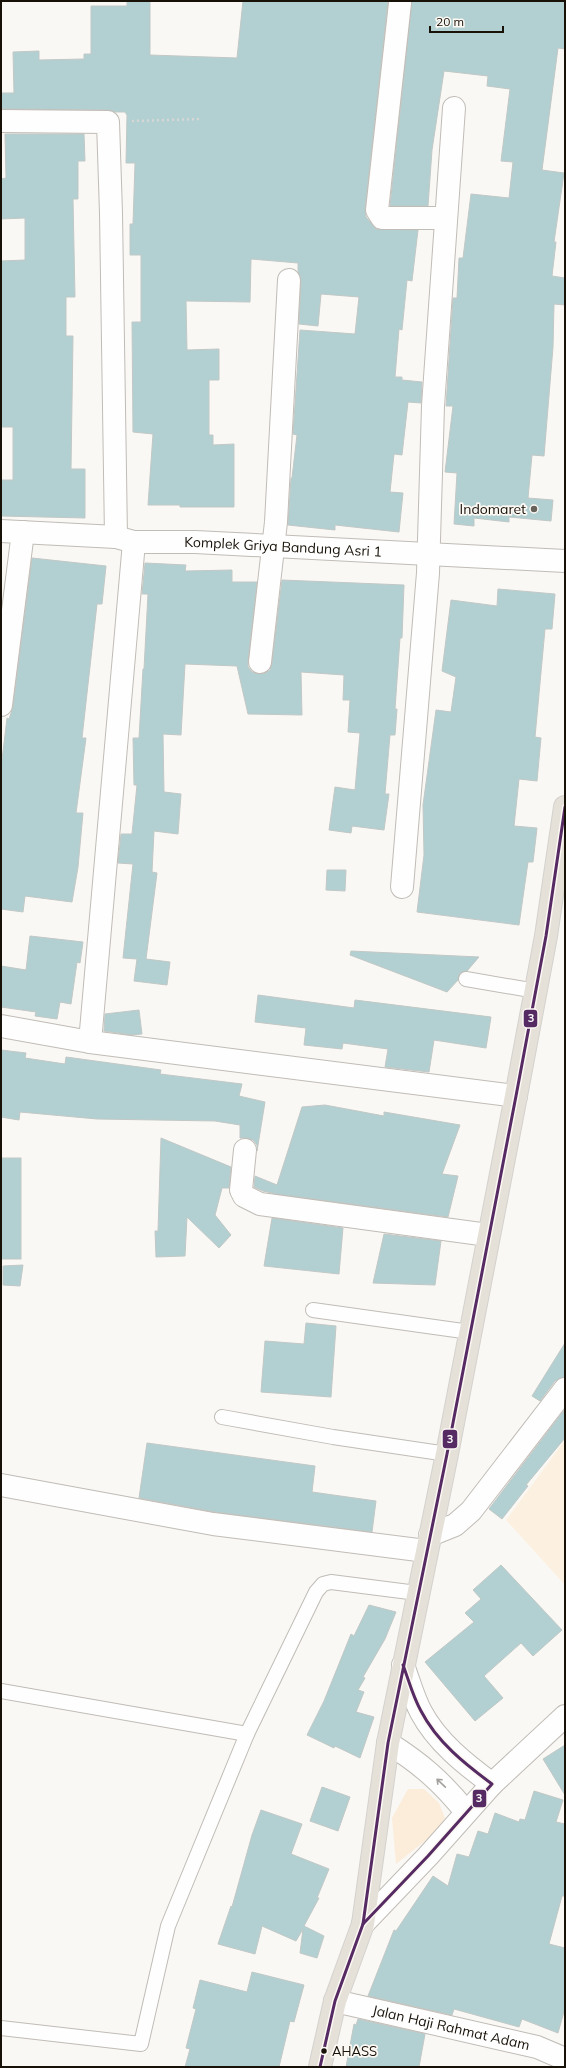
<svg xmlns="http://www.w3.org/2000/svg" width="566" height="2068" font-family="Mulish,sans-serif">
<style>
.built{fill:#fcf1e1}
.green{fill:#fbedda}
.building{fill:#b2d0d1;stroke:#c1c8c6}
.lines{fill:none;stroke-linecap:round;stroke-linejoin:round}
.lane-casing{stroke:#c0bcb6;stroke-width:16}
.street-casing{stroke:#c0bcb6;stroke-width:24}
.secondary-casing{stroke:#c0bcb6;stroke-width:24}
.primary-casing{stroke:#d4d2ce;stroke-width:24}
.path{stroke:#d8d7d6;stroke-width:2.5;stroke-dasharray:2 3;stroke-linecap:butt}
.lane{stroke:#fefefe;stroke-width:14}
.street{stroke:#fefefe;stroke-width:22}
.secondary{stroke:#fefefe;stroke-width:22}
.primary{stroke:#e5e0d8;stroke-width:22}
.bus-1-casing{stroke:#fcf8f3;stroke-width:6}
.bus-1{stroke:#562b63;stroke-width:3}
.oneway{stroke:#a29f9c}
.poi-dot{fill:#66625b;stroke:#fcf8f3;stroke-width:1.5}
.bus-dot{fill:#171108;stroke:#fcf8f3;stroke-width:1.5}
.labels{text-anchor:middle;stroke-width:3.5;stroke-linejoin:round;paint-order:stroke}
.bus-label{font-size:13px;fill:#171108;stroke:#fcf8f3;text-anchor:start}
.poi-label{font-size:14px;fill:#171108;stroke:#fcf8f3;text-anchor:end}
.street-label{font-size:14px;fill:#171108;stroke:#fcf8f3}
.line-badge{stroke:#fcf8f3;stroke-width:1.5}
.badge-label{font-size:11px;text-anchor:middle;font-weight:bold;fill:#fff}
</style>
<rect width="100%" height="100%" fill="#faf8f5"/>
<!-- built -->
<path class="built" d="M565,1440v145l-59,-65z"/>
<!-- green -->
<path class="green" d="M408,1789h16l15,14 6,15 -10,15 -39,31 -4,-46z"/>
<!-- building -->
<g class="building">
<path d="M127,1h23v54l87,3 6,-57h145l-23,208 1,8 10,12 42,1 -6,51 -5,-1 -5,50 -3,-1 -4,48h7v3l20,2 -1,21 -13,-1 -6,53 -8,-1 -4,38 13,1 -4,39 -64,-7v5l-47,-5 3,-47h1l5,-43 -4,-1 7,-104 55,4 4,-37 -38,-3 -3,32 -19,-2 2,-43 -3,-10v-8l-47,-4 -1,43 -64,-1 1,49 32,-1v31h-10v55h4v10l21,-1v63h-54v-2h-32l5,-71 -20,-2 -1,-110h9v-67h-11v-31h3l2,-61h-9l1,-48 -2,-3h-10l-7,-2 -107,-1v-16h13l-1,-41 26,-1v9l45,-1v-5h7v-48h36z"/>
<path d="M412,1h153v48l-7,-1 -16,122 22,3 -10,69h2l-4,34 13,2v27l-11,-1 -1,43 -9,109 -12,-1 -4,43 25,2 -2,21 -42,-4v5l-35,-4v8l-20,-2 3,-51 -12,-1 8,-66h-7l7,-108h4l2,-40h4l8,-64 38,4 4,-36 -12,-1 9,-72 -23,-3 1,-10 -44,-5 -12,79 -4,56h-38z"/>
<path d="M5,134h79l1,27h-7v38h-5l2,98h-9v39h7l-2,133h14v49l-84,-2v-36h12v-53h-12v-166l24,-1v-42l-24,1v-40l5,-1z"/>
<path d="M32,558l74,8 -4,38h-5l-15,134h4l-10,75h7l-5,54 -6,35 -47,-6 -2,16 -22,-3v-141l6,-50 2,1 4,-12z"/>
<path d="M145,563l41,2 -1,6 47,-1v12h25l-9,79v6l4,5 7,2 6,-1 5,-3 2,-7 10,-83 122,5 -2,53h-2l-5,71h2l-2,26h-5l-5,59h4l-5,36 -32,-4 -1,7 -22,-3 6,-43 20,3 5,-57 -12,-1 2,-32h-7l1,-25 -43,-3 1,43 -54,-1 -11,-48 -52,-2 -4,71 -18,-1 1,58 17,2 -3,40 -24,-3 -2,41 5,1 -11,86 24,3 -3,23 -33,-4 3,-22 -14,-1 10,-94 -15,-1 3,-29h11l5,-49h-3l-1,-47h6l4,-69h1l4,-75h-6z"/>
<path d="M498,589l57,5 -3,35h-7l-10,108 6,1 -4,43 -18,-2 -5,47 23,2 -4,34h-5l-9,63 -102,-13 7,-57 -1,-50 13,-95 15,2 5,-35 -14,-6 9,-71 46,6z"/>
<path d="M327,870h19l-1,21 -19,-1z"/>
<path d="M30,936l53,6 -3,21 -3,-1 -6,42 -11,-2 -3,17 -22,-3 1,-4 -35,-5v-41l25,4z"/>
<path d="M351,951l128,6 -12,14 -7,2 -2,7 -11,12 -97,-37z"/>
<path d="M258,995l96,13 1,-8 136,17 -5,31 -52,-8 -5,32 -44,-5 3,-18 -45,-6 -1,6 -38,-4 2,-17 -51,-6z"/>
<path d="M139,1010l3,24 -10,1 -28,-4 1,-17z"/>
<path d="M1,1050l25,3 -1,5 40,6 1,-7 95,13 -1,4 82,10 -3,12 26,6 -8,49v-6l-4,-5 -6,-2h-7v-13l-25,-4 -118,-2 -77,-7 -1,8 -18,-3z"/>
<path d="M325,1105l59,11v-4l76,13 -18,49 16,2 -10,41 -172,-23 -13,-3 -9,-4 1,-11 22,9 25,-78z"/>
<path d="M161,1138l70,29 -2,21h-7l-7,27 16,20 -12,13 -32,-31 -2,39 -29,1 -1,-26h3z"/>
<rect x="1" y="1158" width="20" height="101"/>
<path d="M272,1218l71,10 -4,46 -75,-8z"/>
<path d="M384,1234l57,7 -6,44 -62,-2z"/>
<path d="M23,1265l-3,21 -17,-1v-19z"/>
<path d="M306,1323l30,3 -5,71 -70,-5 4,-51 39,3z"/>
<path d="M565,1343v34l-10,4 -15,20 -8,-5z"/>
<path d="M565,1409v29l-39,47 2,1 -26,33 -13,-10z"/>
<path d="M147,1443l168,23 -3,26 64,9 -4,31 -157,-20 -76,-14z"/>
<path d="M501,1565l61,65 -29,26 -12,-13 -37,33 19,22 -28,23 -50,-59 49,-40 -9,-9 16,-14 -8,-9z"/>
<path d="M369,1605l27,7 -11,27 -22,38 2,1 -7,12 6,2 -8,20 18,5 -14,41 -25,-12 -1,2 -27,-13 17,-34 27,-67 3,2z"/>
<path d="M565,1745v50l-22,-36z"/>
<path d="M322,1787l28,10 -12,34 -28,-10z"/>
<path d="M534,1791l29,9 -7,22 9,2v72h-3l-13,48 16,4v60l-7,25 -36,-14 -3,8 -65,-18 -2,6 -84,-19 26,-66 2,1 37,-55 15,10 9,-32 12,3 9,-26 10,3 7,-21 24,9 1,-3 5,1z"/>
<path d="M261,1810l41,14 -11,30 38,15 -12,29h2l-15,28 20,10 -7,22 -17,-5 3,-24 -7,12 -34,-15 -7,28 -37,-10 13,-38 1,1 20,-72z"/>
<path d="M252,1972l52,13 -10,37 -4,-1 -11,46h-94l5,-18 -4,-1 10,-39 -3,-1 7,-28 47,12z"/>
<path d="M358,2019l67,15 -6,33h-73l8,-43 2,1z"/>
</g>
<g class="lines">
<!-- lane casing -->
<g class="lane-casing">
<g id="lane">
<path d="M466,979l70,12"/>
<path d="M313,1310l157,22"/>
<path d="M222,1417l111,20 114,17"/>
<path d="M1,1691l246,43"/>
<path d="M1,2028l140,16 27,-118 79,-192 69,-142 7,-8 8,-2 86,11"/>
</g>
</g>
<!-- street casing -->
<g class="street-casing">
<g id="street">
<path d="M400,3l-23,207 5,8h63"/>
<path d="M1,121l107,1 3,91 5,324"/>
<path id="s1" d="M1,531l115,6 18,5h61l370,19"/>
<path d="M260,662l16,-140 13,-242"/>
<path d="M1,705l22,-173"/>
<path d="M402,887l26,-314 5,-167 21,-298"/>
<path d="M1,1026l89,16 426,54"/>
<path d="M90,1042l44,-500"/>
<path d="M245,1150l-4,40 3,6 16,8 228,31"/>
<path d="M1,1485l212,39 213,27"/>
<path d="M430,1535l25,-10 16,-14 94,-122"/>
<path id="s2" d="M335,2001l202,46 28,12"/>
</g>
</g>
<!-- secondary casing -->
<g class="secondary-casing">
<g id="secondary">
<path d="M403,1665c6,16 10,32 18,47 16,30 44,52 71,72"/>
<path d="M388,1743c32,20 54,39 78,69"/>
<path d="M363,1924l65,-68 64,-72 73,-68"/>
</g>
</g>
<!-- primary casing -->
<g class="primary-casing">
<path id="primary" d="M320,2067l15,-66 28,-77 25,-181 59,-289 69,-358 30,-160 19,-129"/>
</g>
<!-- path -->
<path class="path" d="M132,121l69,-2"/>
<!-- lane -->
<use href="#lane" class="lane"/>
<!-- street -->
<use href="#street" class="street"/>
<!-- secondary -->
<use href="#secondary" class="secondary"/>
<!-- primary -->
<use href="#primary" class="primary"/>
<!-- bus-1 casing -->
<g class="bus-1-casing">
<g id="bus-1">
<path d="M363,1924l65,-68 64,-72c-27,-20 -55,-42 -71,-73 -8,-14 -12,-30 -18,-46"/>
<path d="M320,2067l15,-66 28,-77 25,-181 59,-289 69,-358 30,-160 19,-129"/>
</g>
</g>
<!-- bus-1 -->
<use href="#bus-1" class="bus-1"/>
</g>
<!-- one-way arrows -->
<defs><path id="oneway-shaft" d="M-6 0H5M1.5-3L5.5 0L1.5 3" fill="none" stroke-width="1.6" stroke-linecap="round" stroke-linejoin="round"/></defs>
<use class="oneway" href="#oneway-shaft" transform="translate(441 1783) rotate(-136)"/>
<!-- markers -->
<circle class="poi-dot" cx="534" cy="509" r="4"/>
<circle class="bus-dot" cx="324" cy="2051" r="3.5"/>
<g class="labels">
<!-- bus labels -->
<g class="bus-label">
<text x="332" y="2056">AHASS</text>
</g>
<!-- poi labels -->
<g class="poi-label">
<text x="526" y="514">Indomaret</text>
</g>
<!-- street labels -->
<g class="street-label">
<text dy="5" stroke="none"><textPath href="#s1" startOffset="283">Komplek Griya Bandung Asri 1</textPath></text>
<text dy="5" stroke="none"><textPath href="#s2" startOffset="119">Jalan Haji Rahmat Adam</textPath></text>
</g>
</g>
<g class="line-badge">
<rect x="523" y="1009" width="15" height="19" rx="4" fill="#562b63"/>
<rect x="442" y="1429" width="16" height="20" rx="4" fill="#562b63"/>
<rect x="472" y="1789" width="15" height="19" rx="4" fill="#562b63"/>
</g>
<g class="badge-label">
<text x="531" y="1022">3</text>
<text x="450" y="1443">3</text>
<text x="479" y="1802">3</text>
</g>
<!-- border -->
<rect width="566" height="2068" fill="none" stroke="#171108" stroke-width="4"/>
<!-- scale -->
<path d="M430 26v6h73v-6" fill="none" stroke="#171108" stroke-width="2"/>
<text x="436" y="26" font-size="12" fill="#171108" stroke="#fcf8f3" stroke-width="3" paint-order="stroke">20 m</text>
</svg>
